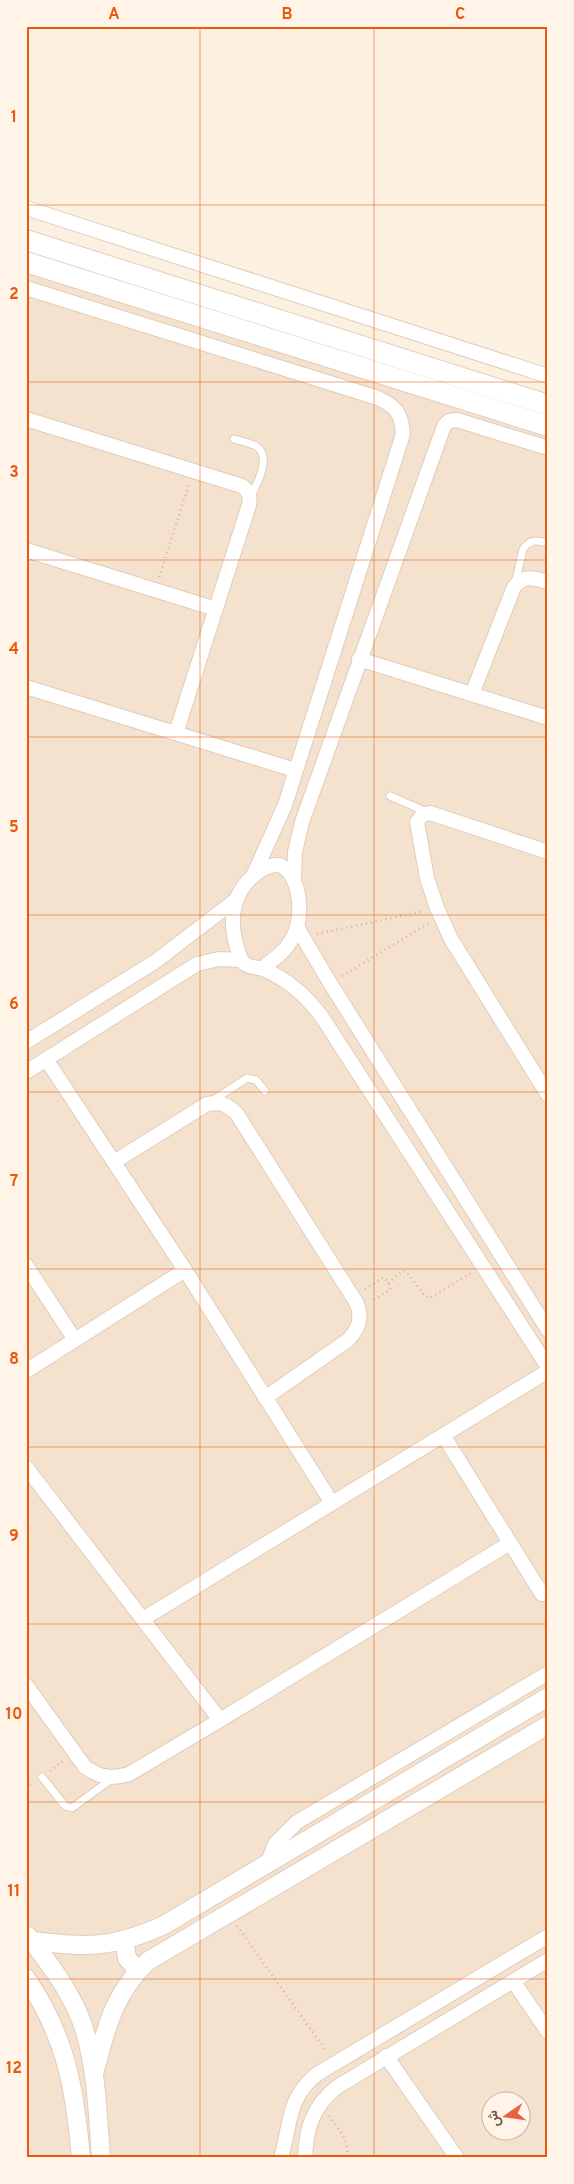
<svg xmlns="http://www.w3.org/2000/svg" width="574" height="2184" font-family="Overpass,Vazirmatn,sans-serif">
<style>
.residential{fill:#f4e2ce;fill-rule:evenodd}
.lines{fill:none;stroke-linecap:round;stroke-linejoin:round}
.service-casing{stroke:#e1ccbc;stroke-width:9}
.minor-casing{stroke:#e1ccbc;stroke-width:16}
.tertiary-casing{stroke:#e1ccbc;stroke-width:20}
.secondary-casing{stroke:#e6cdba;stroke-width:22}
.path{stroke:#d7b09b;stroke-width:2.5;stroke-dasharray:1 4;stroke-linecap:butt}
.service{stroke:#fff;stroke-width:7}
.minor{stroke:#fff;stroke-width:14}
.tertiary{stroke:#fff;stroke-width:18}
.secondary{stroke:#fff;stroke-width:20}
.grid{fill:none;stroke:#e8590c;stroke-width:1;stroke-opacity:0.55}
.neatline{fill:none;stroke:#e8590c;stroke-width:2}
.grid-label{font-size:16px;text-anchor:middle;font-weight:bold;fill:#e8590c}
</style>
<rect width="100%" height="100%" fill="#fcf0e0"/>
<!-- residential -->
<path class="residential" d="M26,250l522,165v1743h-522zM492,2102h30v30h-30z"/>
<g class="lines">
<!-- service casing -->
<g class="service-casing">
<g id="service">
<path d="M234,439c7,2 16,4 22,7 17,11 0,38 -5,51"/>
<path d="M515,584l8,-35c7,-10 14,-9 25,-6"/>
<path d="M390,796l37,16"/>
<path d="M212,1101l35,-23 9,2 9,11"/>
<path d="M42,1777l23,29 7,2 41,-30"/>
</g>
</g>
<!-- minor casing -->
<g class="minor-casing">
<g id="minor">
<path d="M26,208l522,168"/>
<path d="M26,288l352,110c19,9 23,15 25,36l-118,371 -32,71"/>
<path d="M26,419l216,67c7,5 9,10 7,19l-73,228"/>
<path d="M26,550l190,59"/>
<path d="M359,659l189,59"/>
<path d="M26,687l269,83"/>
<path d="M472,694l42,-107c10,-13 20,-9 34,-5"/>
<path d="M548,852l-118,-39 -8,2 -5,7 10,56 10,30 14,31 97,156"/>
<path d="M294,881l1,-29 7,-30 142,-396 5,-5 8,-1 91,28"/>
<path d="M297,927l33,56 218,347"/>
<path d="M262,968c11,-8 23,-16 30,-29 12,-19 10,-63 -12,-74 -13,-1 -24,7 -33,17 -16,18 -17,43 -10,65 2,6 3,13 8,17 6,4 12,3 18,5 25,10 44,28 59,48l226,350"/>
<path d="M26,1042l130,-81 81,-62"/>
<path d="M46,1059l139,211 147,233"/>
<path d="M26,1072l171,-108 22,-5 22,1"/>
<path d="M114,1162l93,-58c14,-2 20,0 30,10l119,188c7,15 3,27 -8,38l-83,58"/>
<path d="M26,1265l49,75"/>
<path d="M26,1371l159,-101"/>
<path d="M443,1435l99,159"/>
<path d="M26,1467l194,253"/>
<path d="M143,1619l405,-248"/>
<path d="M26,1685l59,82c16,11 26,12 44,7l91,-54 290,-177"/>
<path d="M267,1864l8,-20 22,-22 251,-149"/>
<path d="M513,1981l35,51"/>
<path d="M386,2056l71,102"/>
<path d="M281,2158c10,-34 6,-60 36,-84l231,-138"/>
<path d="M305,2158c1,-30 8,-52 32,-71l211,-127"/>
</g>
</g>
<!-- tertiary casing -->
<g class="tertiary-casing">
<g id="tertiary">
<path d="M28,1936c25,32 51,66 60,107 9,37 10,77 13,115"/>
<path d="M32,1941c56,6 79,8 132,-16l384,-228"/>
<path d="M124,1941l3,17 11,13"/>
<path d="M26,1978c40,58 49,111 55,180"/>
<path d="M94,2074c12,-45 19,-80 54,-113l400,-236"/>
</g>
</g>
<!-- secondary casing -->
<g class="secondary-casing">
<g id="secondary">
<path d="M26,240l522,165"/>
<path d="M26,262l522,164"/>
</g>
</g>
<!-- path -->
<g class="path">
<path d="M159,577l30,-92"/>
<path d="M317,934l107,-23"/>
<path d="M342,976l87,-53"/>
<path d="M388,1283l14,-11 4,-1 19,25 5,2 41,-25"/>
<path d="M365,1289l17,-11h3l6,9 -1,3 -19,11"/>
<path d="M50,1771l13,-10"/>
<path d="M26,1788l7,-5"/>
<path d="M237,1926l90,126"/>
<path d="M329,2116c8,12 23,26 17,42"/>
</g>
<!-- service -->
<use href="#service" class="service"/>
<!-- minor -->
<use href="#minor" class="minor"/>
<!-- tertiary -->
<use href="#tertiary" class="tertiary"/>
<!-- secondary -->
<use href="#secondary" class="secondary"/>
</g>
<!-- grid -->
<path class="grid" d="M200,26v2132M374,26v2132M26,205h522M26,382h522M26,560h522M26,737h522M26,915h522M26,1092h522M26,1269h522M26,1447h522M26,1624h522M26,1802h522M26,1979h522"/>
<!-- border -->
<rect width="574" height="2184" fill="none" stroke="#fff4e7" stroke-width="55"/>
<!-- north arrow -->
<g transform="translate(506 2116) rotate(257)"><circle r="24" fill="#fff4e7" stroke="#c7b4a7"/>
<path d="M0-4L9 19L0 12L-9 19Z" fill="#e96142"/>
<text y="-8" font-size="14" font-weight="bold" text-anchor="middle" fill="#735547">ش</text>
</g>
<rect x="28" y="28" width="518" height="2128" class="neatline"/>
<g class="grid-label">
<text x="114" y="19">A</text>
<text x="287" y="19">B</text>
<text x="460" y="19">C</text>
<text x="14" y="122">1</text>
<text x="14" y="299">2</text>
<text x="14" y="477">3</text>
<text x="14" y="654">4</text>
<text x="14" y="832">5</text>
<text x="14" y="1009">6</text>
<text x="14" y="1186">7</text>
<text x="14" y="1364">8</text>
<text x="14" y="1541">9</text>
<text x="14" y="1719">10</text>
<text x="14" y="1896">11</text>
<text x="14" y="2073">12</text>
</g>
</svg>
